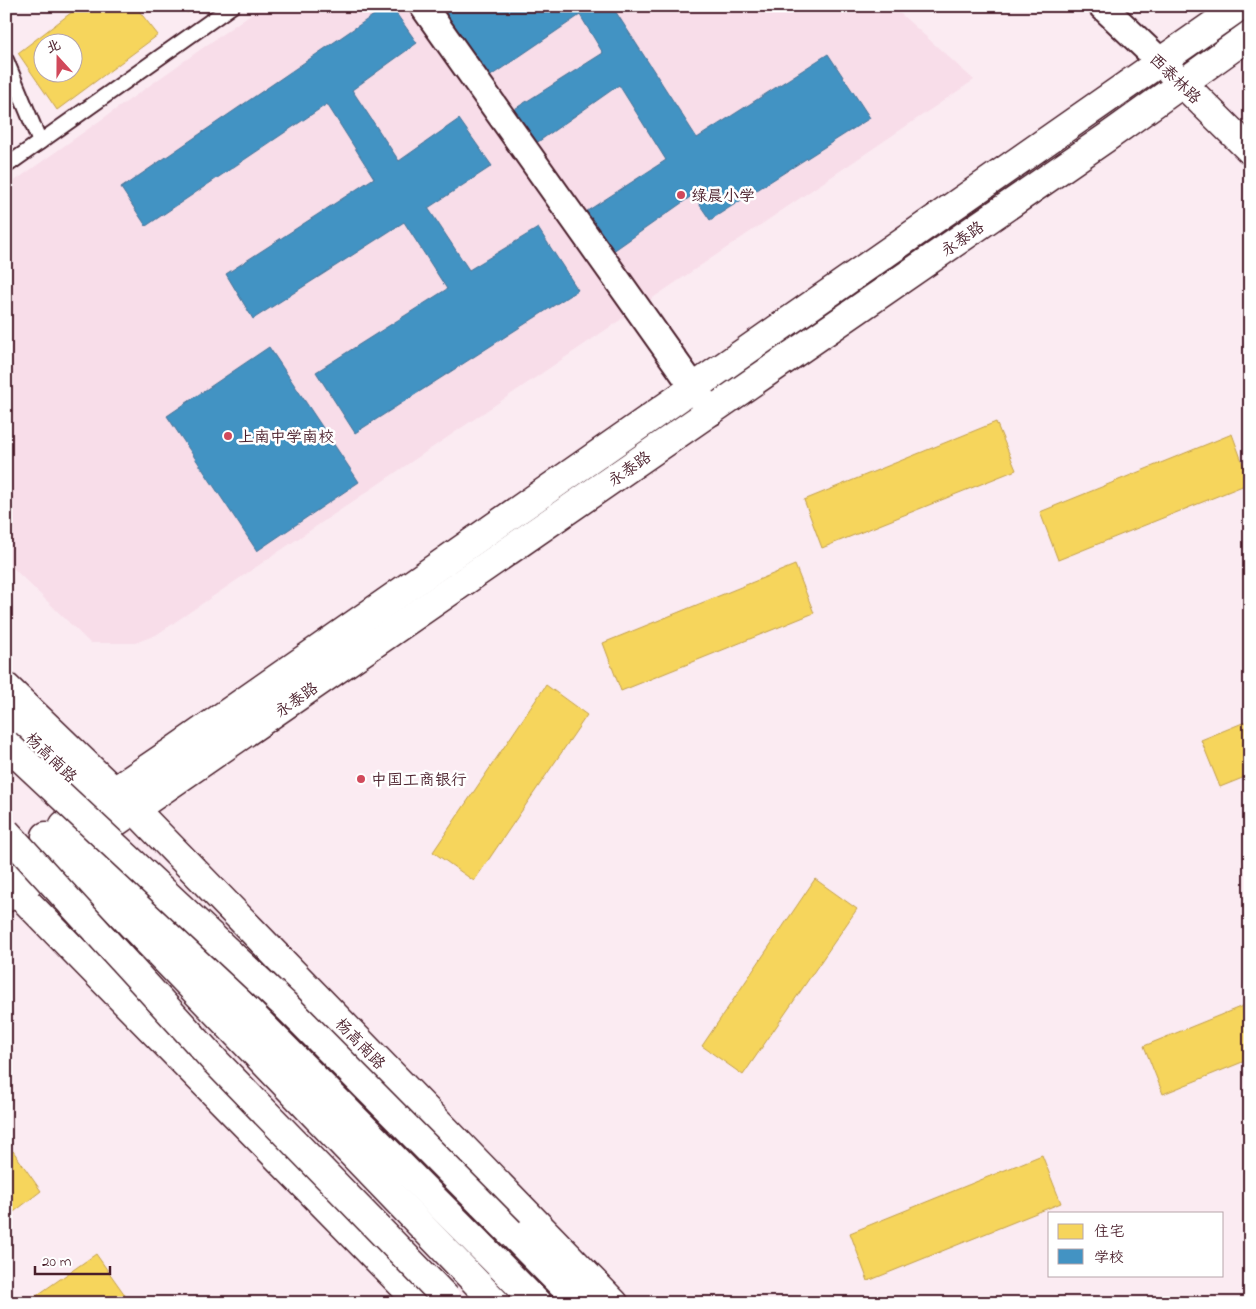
<svg xmlns="http://www.w3.org/2000/svg" width="1256" height="1309" font-family="'Indie Flower','LXGW WenKai TC',sans-serif">
<style>
.built{fill:#f8dde9}
.homes{fill:#f6d55c;stroke:#c29e4d;fill-rule:evenodd}
.schools{fill:#4393c3;stroke:#457095}
.lines{fill:none;stroke-linecap:round;stroke-linejoin:round}
.lane-casing{stroke:#4a1f2b;stroke-width:18}
.street-casing{stroke:#4a1f2b;stroke-width:30}
.secondary-casing{stroke:#4a1f2b;stroke-width:31}
.primary-casing{stroke:#4a1f2b;stroke-width:31}
.highway-casing{stroke:#4a1f2b;stroke-width:31}
.lane{stroke:#fff;stroke-width:14}
.street{stroke:#fff;stroke-width:26}
.secondary{stroke:#fff;stroke-width:28}
.primary{stroke:#fff;stroke-width:28}
.highway{stroke:#fff;stroke-width:28}
.highway-bridge-casing{stroke:#4a1f2b;stroke-width:31;stroke-linecap:butt}
.highway-bridge{stroke:#fff;stroke-width:28}
.poi-dot{fill:#d1495b;stroke:#fff;stroke-width:2}
.labels{text-anchor:middle;stroke-width:5;stroke-linejoin:round;paint-order:stroke}
.street-label{font-size:16px;fill:#4a1f2b;stroke:#fff}
.poi-label{font-size:16px;fill:#4a1f2b;stroke:#fff;text-anchor:start}
</style>
<rect width="100%" height="100%" fill="#fbebf2"/>
<filter id="ink" filterUnits="userSpaceOnUse"><feTurbulence type="fractalNoise" baseFrequency=".02" numOctaves="2"/><feDisplacementMap in="SourceGraphic" scale="10" xChannelSelector="R" yChannelSelector="G"/><feConvolveMatrix kernelMatrix="1 2 1 2 8 2 1 2 1" color-interpolation-filters="sRGB"/></filter>
<g filter="url(#ink)">
<!-- built -->
<path class="built" d="M262,6h630l82,74 -818,555 -21,8h-45l-84,-82v-374z"/>
<!-- homes -->
<g class="homes">
<path d="M80,6h55l23,29 -101,75 -39,-57zM42,42h30v30h-30z"/>
<path d="M183,6h13l-9,7z"/>
<path d="M996,422l20,48 -194,78 -18,-48z"/>
<path d="M1232,434l18,49 -192,77 -18,-48z"/>
<path d="M795,565l19,48 -193,78 -18,-48z"/>
<path d="M546,685l41,30 -113,166 -41,-29z"/>
<path d="M1250,720v55l-30,12 -19,-47z"/>
<path d="M815,879l42,30 -114,166 -41,-29z"/>
<path d="M1250,1003v56l-87,35 -19,-48z"/>
<path d="M13,1151l28,40 -35,27v-63z"/>
<path d="M1042,1155l19,48 -193,78 -18,-48z"/>
<path d="M96,1254l29,41 -10,8h-89z"/>
</g>
<!-- schools -->
<g class="schools">
<path d="M387,6h4l26,37 -65,47 47,71 60,-42 33,47 -64,42 41,62 69,-42 40,62 -223,143 -39,-61 131,-83 -43,-67 -151,97 -27,-45 148,-96 -47,-74 -181,122 -25,-38z"/>
<path d="M441,6h171l85,132 131,-84 42,64 -160,102 -17,-25 -84,59 -28,-39 85,-55 -47,-75 -84,59 -22,-34 90,-57 -23,-38 -91,62z"/>
<path d="M269,347l90,135 -102,69 -90,-135z"/>
</g>
<g class="lines">
<!-- lane casing -->
<g class="lane-casing">
<g id="lane">
<path d="M6,60l34,82"/>
<path d="M6,166l226,-160"/>
</g>
</g>
<!-- street casing -->
<g class="street-casing">
<g id="street">
<path d="M423,6l288,406"/>
<path d="M1102,6l59,56"/>
</g>
</g>
<!-- secondary casing -->
<g class="secondary-casing">
<g id="secondary">
<path d="M1171,72l79,78"/>
<path d="M95,804l78,-53 1067,-745"/>
<path d="M6,898l1100,-760 144,-103"/>
</g>
</g>
<!-- primary casing -->
<g class="primary-casing">
<g id="primary">
<path d="M6,713l92,88 33,8"/>
<path d="M114,791l21,19 479,493"/>
<path d="M64,825l473,478"/>
<path d="M46,836l450,467"/>
<path d="M6,856l5,5 5,30 404,412"/>
</g>
</g>
<!-- highway casing -->
<g class="highway-casing">
<g id="highway">
<path d="M6,687l108,104"/>
<path d="M510,1232l70,71"/>
</g>
</g>
<!-- lane -->
<use href="#lane" class="lane"/>
<!-- street -->
<use href="#street" class="street"/>
<!-- secondary -->
<use href="#secondary" class="secondary"/>
<!-- primary -->
<use href="#primary" class="primary"/>
<!-- highway -->
<use href="#highway" class="highway"/>
<!-- highway-bridge casing -->
<g class="highway-bridge-casing">
<g id="highway-bridge">
<path d="M6,744l278,260 226,228"/>
<path d="M6,832l210,230 230,236"/>
</g>
</g>
<!-- highway-bridge -->
<use href="#highway-bridge" class="highway-bridge"/>
</g>
</g>
<!-- markers -->
<g class="poi-dot">
<circle cx="681" cy="195" r="5"/>
<circle cx="228" cy="436" r="5"/>
<circle cx="361" cy="779" r="5"/>
</g>
<g class="labels">
<!-- street labels -->
<g class="street-label">
<text transform="translate(1176 78) rotate(44)" y="6">西泰林路</text>
<text transform="translate(962 238) rotate(-35)" y="6">永泰路</text>
<text transform="translate(629 468) rotate(-35)" y="6">永泰路</text>
<text transform="translate(296 699) rotate(-35)" y="6">永泰路</text>
<text transform="translate(52 757) rotate(44)" y="6">杨高南路</text>
<text transform="translate(361 1043) rotate(46)" y="6">杨高南路</text>
</g>
<!-- poi labels -->
<g class="poi-label">
<text x="691" y="201">绿晨小学</text>
<text x="238" y="442">上南中学南校</text>
<text x="371" y="785">中国工商银行</text>
</g>
</g>
<!-- margin -->
<rect width="1256" height="1309" fill="none" stroke="#fff" stroke-width="25"/>
<rect x="12" y="12" width="1231" height="1284" fill="none" stroke="#4a1f2b" stroke-width="2" filter="url(#ink)"/>
<!-- legend -->
<rect x="1048" y="1212" width="175" height="65" fill="#ffffff" stroke="#b7a5aa"/>
<rect x="1058" y="1224" width="25" height="15" fill="#f6d55c" stroke="#b7a5aa"/>
<text x="1094" y="1236" font-size="15" fill="#4a1f2b">住宅</text>
<rect x="1058" y="1249" width="25" height="15" fill="#4393c3" stroke="#b7a5aa"/>
<text x="1094" y="1262" font-size="15" fill="#4a1f2b">学校</text>
<!-- north arrow -->
<g transform="translate(58 58) rotate(339)"><circle r="24" fill="#ffffff" stroke="#b7a5aa"/>
<path d="M0-4L9 19L0 12L-9 19Z" fill="#d1495b"/>
<text y="-8" font-size="14" font-weight="bold" text-anchor="middle" fill="#4a1f2b">北</text>
</g>
<!-- scale -->
<path d="M35 1266v8h75v-8" fill="none" stroke="#4a1f2b" stroke-width="2.5"/>
<text x="42" y="1266" font-size="15" fill="#4a1f2b" stroke="#ffffff" stroke-width="4" paint-order="stroke">20 m</text>
</svg>
